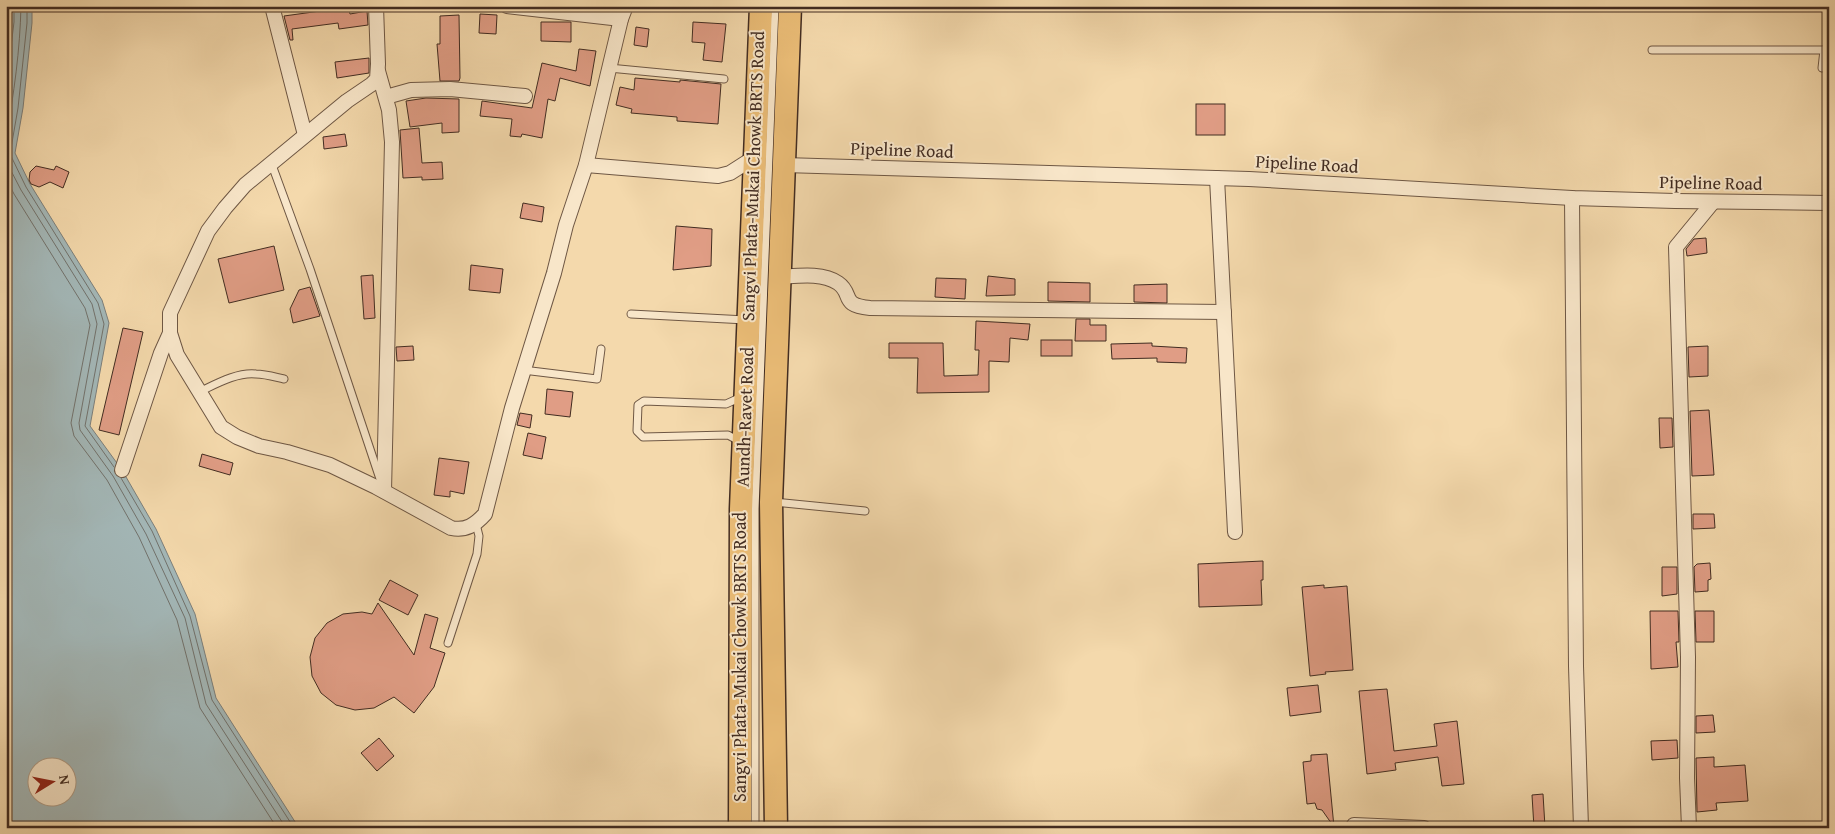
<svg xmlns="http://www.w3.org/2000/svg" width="1835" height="834" font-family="'Gentium Book Plus',serif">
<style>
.water{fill:#a3b7b7;stroke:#7c7f7b;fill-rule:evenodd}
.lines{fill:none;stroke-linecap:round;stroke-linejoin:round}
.shore{stroke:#72726c;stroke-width:1}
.building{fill:#e09d85;stroke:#422c21}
.service-casing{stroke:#6e5744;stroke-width:9}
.minor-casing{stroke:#6e5744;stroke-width:16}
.primary-casing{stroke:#422c21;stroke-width:25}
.service{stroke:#f8e6c9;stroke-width:7}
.minor{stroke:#f8e6c9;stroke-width:14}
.primary{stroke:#eabc76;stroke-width:22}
.labels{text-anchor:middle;stroke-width:4;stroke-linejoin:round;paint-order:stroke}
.street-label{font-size:18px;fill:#422c21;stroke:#f8e6c9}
</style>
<rect width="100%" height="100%" fill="#f4d9ac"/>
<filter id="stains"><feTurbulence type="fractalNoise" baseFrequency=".004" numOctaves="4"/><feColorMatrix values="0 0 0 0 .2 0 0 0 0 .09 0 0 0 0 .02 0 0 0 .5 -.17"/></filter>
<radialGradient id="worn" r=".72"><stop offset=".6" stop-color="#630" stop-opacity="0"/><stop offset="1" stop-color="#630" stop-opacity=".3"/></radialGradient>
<!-- water -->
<path class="water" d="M6,6h26v17l-9,85 -8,45 15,31 72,116 7,23 -19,103 32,44 34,59 39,85 21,84 83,130h-293zM38,766h30v30h-30z"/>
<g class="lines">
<!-- shore -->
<g class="shore">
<path d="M27,6v17l-9,85 -8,46 16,33 72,116 6,21 -19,102 29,41"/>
<path d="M6,88l8,-66v-16"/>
<path d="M6,137c8,-43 14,-87 15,-131"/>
<path d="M6,161l15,29 71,114 5,20 -18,99 1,7 33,46 33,58 39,84 21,86 80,124"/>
<path d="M6,178l8,16 71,114 5,17 -19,98 3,13 33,44 32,57 38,83 23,88 77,120"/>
<path d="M121,478l31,53 38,85 22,84 82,128"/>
</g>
</g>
<!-- building -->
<g class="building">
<path d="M334,6h14l2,8 17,-3 1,14 -29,4 -1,-6 -46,6 1,11h-3l-6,-24 51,-7z"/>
<path d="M480,14l17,1 -1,19 -17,-1z"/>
<path d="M459,15l1,63 -1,3h-19l-3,-37h3v-28z"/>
<path d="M541,22h30v20l-30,-1z"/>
<path d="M693,22l33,2 -4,38 -19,-2 2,-17 -13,-1z"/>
<path d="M636,27l13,2 -2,18 -13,-2z"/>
<path d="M579,49l17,2 -6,35 -30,-8 -5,23 -7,-2 -6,39 -20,-4 -1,3 -11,-1 2,-17 -32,-3 2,-15 50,7 10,-45 34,8z"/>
<path d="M369,58v15l-32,5 -2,-16z"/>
<path d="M635,78l45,4v-2l41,4 -3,40 -41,-3v-4l-46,-4 1,-4 -16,-4 4,-18 14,3z"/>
<path d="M426,98l33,1v33l-17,1v-10l-32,4 -4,-26z"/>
<rect x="1196" y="104" width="29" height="31"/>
<path d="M419,128l3,35 20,-1 1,17 -21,1v-3l-19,1 -3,-48z"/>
<path d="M345,134l2,12 -23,3 -1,-12z"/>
<path d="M36,166l18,4 2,-4 13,6 -6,16 -13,-6 -11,5 -8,-3 -2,-4 1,-8z"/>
<path d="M523,203l21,4 -2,15 -22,-4z"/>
<path d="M676,226l36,3 -1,37 -38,4z"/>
<path d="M1706,238l1,15 -20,3 -1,-7 8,-10z"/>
<path d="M274,246l10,44 -55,13 -11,-44z"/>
<path d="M471,265l32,4 -3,24 -31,-3z"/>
<path d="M373,275l2,43 -11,1 -3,-43z"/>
<path d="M988,276l27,3v16l-29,1z"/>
<path d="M936,278l30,1 -1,20 -30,-2z"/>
<path d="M1048,282l42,1v19l-42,-1z"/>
<path d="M1167,284v19l-33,-1v-17z"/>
<path d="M310,287l10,29 -27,7 -3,-14 9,-19z"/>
<path d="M1076,319h14v6h16v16h-31z"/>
<path d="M976,321l54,3 -2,16 -18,-2 -1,24 -20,-1v31l-72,1 1,-35h-29v-15h54l1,33 34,-1 1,-25h-4z"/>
<path d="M123,328l20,4 -24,103 -20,-5z"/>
<rect x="1041" y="340" width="31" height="16"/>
<path d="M1152,343v3l35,2 -1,15 -29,-1v-4l-45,1 -1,-15z"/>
<path d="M413,346l1,14 -17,1 -1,-14z"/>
<path d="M1708,346v30l-19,1 -1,-30z"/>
<path d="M547,389l26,3 -3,25 -25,-3z"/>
<path d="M1709,410l5,65 -22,1 -2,-65z"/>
<path d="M520,413l12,2 -2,13 -13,-3z"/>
<path d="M1659,418h13l1,29 -13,1z"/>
<path d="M528,433l18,4 -4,22 -19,-4z"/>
<path d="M202,454l31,9 -3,12 -31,-9z"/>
<path d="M439,458l30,4 -5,32 -14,-3v6l-16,-2z"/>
<path d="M1693,514h21l1,14 -22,1z"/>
<path d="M1263,561v19h-2l1,25 -63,2 -1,-43z"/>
<path d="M1710,563l1,16 -3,1v11l-13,1 -1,-25 3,-3z"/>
<path d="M1662,567h15v27l-15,2z"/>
<path d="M390,580l28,15 -10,20 -29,-15z"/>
<path d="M1324,585v3l23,-2 6,84 -28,2 1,2 -16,2 -8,-89z"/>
<path d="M378,603l36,52 11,-41 13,4 -8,30 15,5 -11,34 -20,26 -20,-16 -20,11 -19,2 -19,-5 -15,-12 -9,-17 -2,-19 5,-19 12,-15 16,-9 19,-2 10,2z"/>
<path d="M1650,611h28l1,31h-3l2,25 -27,2z"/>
<path d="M1695,611h19v31h-18z"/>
<path d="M1318,685l3,27 -31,4 -3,-28z"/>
<path d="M1387,689l7,62 43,-5 -3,-22 23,-3 7,63 -22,2 -4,-29 -43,6 1,7 -29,4 -8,-83z"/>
<path d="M1713,715l2,17 -19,1v-17z"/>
<path d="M379,738l15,18 -17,15 -16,-18z"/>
<path d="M1677,740l1,18 -26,2 -1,-19z"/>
<path d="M1327,754l7,73 -12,-17 -5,-1 -2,-6 -8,1 -4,-42 8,-1v-6z"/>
<path d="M1714,757v10l31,-2 3,36 -32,2 1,7 -20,2 -1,-54z"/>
<path d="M1543,794l2,33 -11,1 -2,-33z"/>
</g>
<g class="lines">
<!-- service casing -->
<g class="service-casing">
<g id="service">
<path d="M1652,50h177"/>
<path d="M609,68l115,11"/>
<path d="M1822,68l2,-18"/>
<path d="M272,165l38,104 70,210"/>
<path d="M631,314l115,6"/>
<path d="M523,370l74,9 4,-30"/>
<path d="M199,392c17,-8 38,-20 57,-18 9,0 19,3 28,5"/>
<path d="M741,395l-4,4 -11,5 -82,-3 -6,4 -1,26 6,6 85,-2 13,7"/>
<path d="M774,502l91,9"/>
<path d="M448,643l29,-89 2,-18 -3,-12"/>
<path d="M755,828v-319l20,-503"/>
</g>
</g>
<!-- minor casing -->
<g class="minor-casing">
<g id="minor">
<path d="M272,6l33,129"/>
<path d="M376,6l2,58 -1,15 -5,5 -25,17 -102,84 -20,23 -17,23 -38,82v20l7,22 44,72 16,10 22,9 28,6 43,13 46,22 75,41c15,3 24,-3 34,-14l27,-106 42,-135 12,-48 20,-60 35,-146 5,-13"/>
<path d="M507,6l114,13"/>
<path d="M378,71l11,39 3,32 -8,349"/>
<path d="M386,97l25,-7 39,-1 75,7"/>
<path d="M586,165l132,11 12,-3 25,-16"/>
<path d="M784,165l465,14 323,19 103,3 154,2"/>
<path d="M1217,178l18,354"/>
<path d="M1572,198l4,468 5,162"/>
<path d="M779,277c18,-1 43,-5 59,6 16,11 1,22 32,25l354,4"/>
<path d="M122,470l39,-117 9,-20"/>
<path d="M1354,825l70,3"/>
<path d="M1689,828l-2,-50 1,-121 -12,-410 37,-45"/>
</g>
</g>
<!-- primary casing -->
<g class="primary-casing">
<g id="primary">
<path d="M740,828l1,-319 20,-503"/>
<path d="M776,828l-5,-326 19,-496"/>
</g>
</g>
<!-- service -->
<use href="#service" class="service"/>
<!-- minor -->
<use href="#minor" class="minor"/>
<!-- primary -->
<use href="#primary" class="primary"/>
</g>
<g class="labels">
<!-- street labels -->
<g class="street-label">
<text transform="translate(902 150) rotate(2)" y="6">Pipeline Road</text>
<text transform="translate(1307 164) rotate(3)" y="6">Pipeline Road</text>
<text transform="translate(753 176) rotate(-88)" y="6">Sangvi Phata-Mukai Chowk BRTS Road</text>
<text transform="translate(1711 183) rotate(1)" y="6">Pipeline Road</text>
<text transform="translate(745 417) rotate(-88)" y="6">Aundh-Ravet Road</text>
<text transform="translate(740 657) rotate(-90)" y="6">Sangvi Phata-Mukai Chowk BRTS Road</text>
</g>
</g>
<!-- margin -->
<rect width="1835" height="834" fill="none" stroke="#f4d9ac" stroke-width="25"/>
<rect x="8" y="8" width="1820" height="819" fill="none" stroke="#422c21" stroke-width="2.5"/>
<rect x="12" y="12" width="1810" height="809" fill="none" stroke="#422c21"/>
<!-- north arrow -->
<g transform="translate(52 782) rotate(80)"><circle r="24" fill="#f8e6c9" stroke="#af9c86"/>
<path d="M0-4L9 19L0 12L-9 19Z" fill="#8f2418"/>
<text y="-8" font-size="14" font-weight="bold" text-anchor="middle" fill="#422c21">N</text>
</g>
<rect width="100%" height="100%" filter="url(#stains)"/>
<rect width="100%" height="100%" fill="url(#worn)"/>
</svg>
